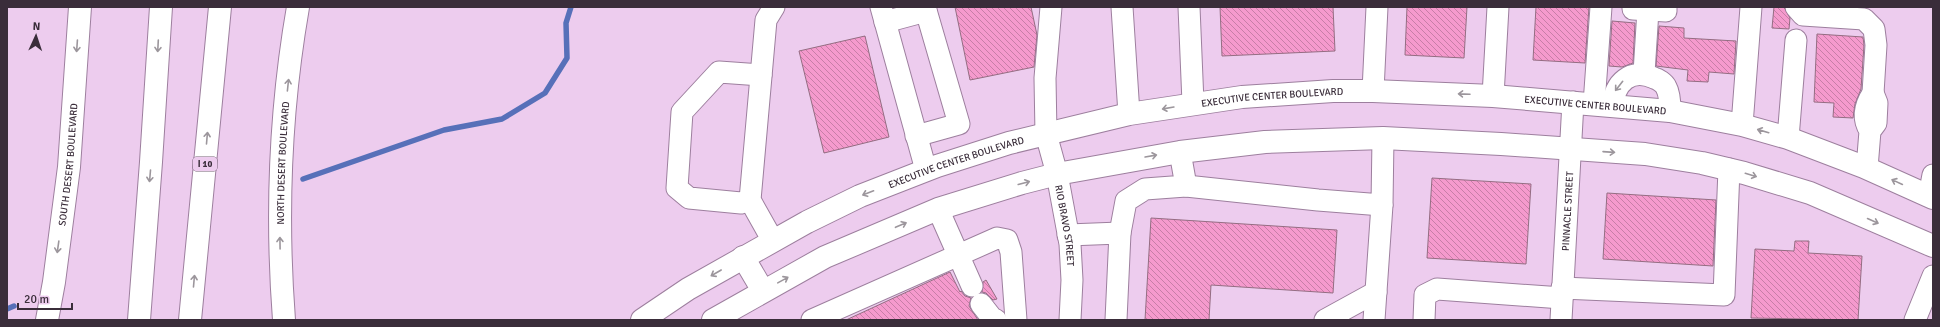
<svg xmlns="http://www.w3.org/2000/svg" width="1940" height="327" font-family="Signika,sans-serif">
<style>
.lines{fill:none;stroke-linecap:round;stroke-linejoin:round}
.stream{stroke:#5770b9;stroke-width:5.5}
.building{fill:url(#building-back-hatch);stroke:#946d82}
.minor-casing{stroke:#9d7f9e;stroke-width:23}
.major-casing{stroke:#9d7f9e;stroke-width:24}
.highway-casing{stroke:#9d7f9e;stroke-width:24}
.minor{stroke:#fff;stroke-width:21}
.major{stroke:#fff;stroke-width:22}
.highway{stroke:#fff;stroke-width:22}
.oneway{stroke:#9c969c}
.labels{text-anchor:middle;stroke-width:3;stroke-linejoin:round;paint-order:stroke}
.shield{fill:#edccee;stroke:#705d70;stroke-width:1}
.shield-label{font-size:9px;font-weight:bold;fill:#3a2d3a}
.street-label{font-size:10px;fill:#3a2d3a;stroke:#edccee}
</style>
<defs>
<pattern id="building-back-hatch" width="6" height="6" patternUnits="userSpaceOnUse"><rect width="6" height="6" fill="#f59acd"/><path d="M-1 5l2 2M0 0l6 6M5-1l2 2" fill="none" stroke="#c77ea7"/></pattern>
</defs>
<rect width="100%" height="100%" fill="#edccee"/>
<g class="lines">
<!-- stream -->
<g class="stream">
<path d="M303,179l141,-49 58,-11 43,-26 22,-35 -1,-35 5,-16"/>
<path d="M7,309l7,-3"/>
</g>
</g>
<!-- building -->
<g class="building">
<path d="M955,7h76l6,28 -3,32 -64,13z"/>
<path d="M1220,7h113l2,44 -113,5z"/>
<path d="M1407,7h60l-3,51 -59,-3z"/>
<path d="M1536,7h53l-4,56 -52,-3z"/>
<path d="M1774,7h10l6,11 -1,11 -17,-1z"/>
<path d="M1612,21l23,2 -2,40 -11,4 -13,-1z"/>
<path d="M1659,26l25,2v10l52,3 -2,33 -25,-2 -1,10 -21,-1 1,-11 -32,-4z"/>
<path d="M1817,34l46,3 1,8 -3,44 -6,15 -2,14 -20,-1 1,-14 -20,-1z"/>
<path d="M865,36l24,101 -65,16 -25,-102z"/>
<path d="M1432,178l99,6 -5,80 -99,-6z"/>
<path d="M1607,193l109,7 -3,66 -110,-7z"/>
<path d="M1151,218l186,12 -4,63 -122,-8 -2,35h-64z"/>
<path d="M1795,241h14l-1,12 54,3 -4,64 -107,-2 4,-69 39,2z"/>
<path d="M950,272l10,20 1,-1 4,5 6,2 -2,8 9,14h-132z"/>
<path d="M986,280l11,19 -4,1 -7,-7 -4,-1 1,-10z"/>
</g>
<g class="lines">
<!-- minor casing -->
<g class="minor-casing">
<g id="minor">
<path d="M881,7l45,163"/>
<path id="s1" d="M1051,7l-6,71 1,56 11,40 13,70 2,36 -2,40"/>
<path d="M1122,7l7,107"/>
<path d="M1189,7l4,96"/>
<path d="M1633,7v2l33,2v-4"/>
<path d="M1796,7l7,8 61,4 10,10 2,16 -3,48"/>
<path d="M885,22l41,-11"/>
<path d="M1644,73l4,-63"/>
<path d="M1373,91l4,-84"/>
<path d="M1493,96l5,-89"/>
<path d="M1594,104l7,-97"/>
<path d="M1613,106c1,-23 18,-39 41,-28 4,1 10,5 12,9 4,7 4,17 4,24"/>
<path d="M1742,125l9,-118"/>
<path d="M916,136l43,-12 -34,-117"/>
<path d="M1788,138l8,-98"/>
<path d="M1867,168l3,-37 6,-8 1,-20 -4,-10c-8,12 -11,25 -3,38"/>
<path d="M1186,186l132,14 64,5 1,-67"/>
<path d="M1929,196l4,-21"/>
<path d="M750,200l-9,3 -52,-5 -12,-10 5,-76 37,-40 42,3"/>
<path d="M938,209l34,77"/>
<path d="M1120,233l6,-32 19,-12 41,-3 -6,-34"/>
<path d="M1068,235l52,-2 -4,87"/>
<path d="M773,241l-23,-41 16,-180 8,-13"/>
<path d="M1562,288l162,7 5,-126"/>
<path d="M981,304l11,14 4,2"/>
<path d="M812,320l185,-82 10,2 4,12 5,68"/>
<path d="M1325,320l51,-28"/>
<path d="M1374,320l8,-115"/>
<path d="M1424,320l1,-25 12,-6 125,9"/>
<path id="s2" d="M1561,320l12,-218"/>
<path d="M1915,320l18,-44"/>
</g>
</g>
<!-- major casing -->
<g class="major-casing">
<g id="major">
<path d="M743,257l20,34"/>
<path id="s3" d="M47,320l7,-38 15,-115 11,-160"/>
<path id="s4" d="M284,320c-8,-105 -4,-210 14,-313"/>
<path id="s5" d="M642,320l46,-31 119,-67 53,-26 77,-30 72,-23 120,-29 113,-17 91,-6h40l120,5 177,15 72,14 46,13 76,29 69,31"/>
<path d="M713,320l112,-63 113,-48 84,-26 35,-9 123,-22 85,-10 118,-4 118,6 144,10 57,9 42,10 66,20 123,53"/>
</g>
</g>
<!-- highway casing -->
<g class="highway-casing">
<g id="highway">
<path d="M139,320l12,-158 10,-155"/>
<path d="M190,320l30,-313"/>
</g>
</g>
<!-- minor -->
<use href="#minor" class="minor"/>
<!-- major -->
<use href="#major" class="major"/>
<!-- highway -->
<use href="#highway" class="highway"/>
</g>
<!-- one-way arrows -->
<defs><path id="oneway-shaft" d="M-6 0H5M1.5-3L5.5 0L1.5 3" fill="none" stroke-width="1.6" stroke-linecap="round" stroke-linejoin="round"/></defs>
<g class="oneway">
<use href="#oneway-shaft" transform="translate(77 46) rotate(94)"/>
<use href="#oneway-shaft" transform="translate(158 46) rotate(93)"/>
<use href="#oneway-shaft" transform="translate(288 85) rotate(-84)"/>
<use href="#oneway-shaft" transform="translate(1619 86) rotate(128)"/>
<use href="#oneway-shaft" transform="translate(1464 94) rotate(-178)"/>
<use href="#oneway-shaft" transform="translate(1168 108) rotate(170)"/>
<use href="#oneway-shaft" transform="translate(1763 131) rotate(-164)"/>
<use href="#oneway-shaft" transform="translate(207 138) rotate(-85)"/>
<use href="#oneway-shaft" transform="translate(1609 152) rotate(4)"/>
<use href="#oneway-shaft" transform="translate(1151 156) rotate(-10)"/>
<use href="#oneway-shaft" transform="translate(1751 175) rotate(17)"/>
<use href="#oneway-shaft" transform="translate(150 176) rotate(95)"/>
<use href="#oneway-shaft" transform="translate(1897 182) rotate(-155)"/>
<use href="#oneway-shaft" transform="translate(1024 183) rotate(-15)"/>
<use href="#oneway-shaft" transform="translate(868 193) rotate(159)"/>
<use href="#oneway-shaft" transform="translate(1873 221) rotate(24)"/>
<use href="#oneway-shaft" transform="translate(901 225) rotate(-23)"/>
<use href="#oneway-shaft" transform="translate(280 243) rotate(-91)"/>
<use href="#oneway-shaft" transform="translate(58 247) rotate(98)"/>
<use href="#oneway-shaft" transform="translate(716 273) rotate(150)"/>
<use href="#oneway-shaft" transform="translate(783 280) rotate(-29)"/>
<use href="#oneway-shaft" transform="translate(194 281) rotate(-85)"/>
</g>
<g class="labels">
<!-- shield labels -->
<rect class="shield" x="193" y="157" width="24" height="14" rx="3"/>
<g class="shield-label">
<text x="205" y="167">I 10</text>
</g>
<!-- street labels -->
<g class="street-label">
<text dy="4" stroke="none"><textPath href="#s5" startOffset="677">EXECUTIVE CENTER BOULEVARD</textPath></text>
<text dy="4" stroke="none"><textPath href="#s5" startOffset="1001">EXECUTIVE CENTER BOULEVARD</textPath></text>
<text dy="4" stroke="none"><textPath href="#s5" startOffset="353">EXECUTIVE CENTER BOULEVARD</textPath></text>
<text dy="4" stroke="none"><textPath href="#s4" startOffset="157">NORTH DESERT BOULEVARD</textPath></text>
<text dy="4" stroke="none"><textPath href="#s3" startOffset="157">SOUTH DESERT BOULEVARD</textPath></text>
<text dy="4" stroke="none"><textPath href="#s2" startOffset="109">PINNACLE STREET</textPath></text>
<text dy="4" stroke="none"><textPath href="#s1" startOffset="221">RIO BRAVO STREET</textPath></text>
</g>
</g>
<!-- border -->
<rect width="1940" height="327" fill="none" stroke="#3a2d3a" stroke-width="16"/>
<!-- north arrow -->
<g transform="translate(36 36) rotate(3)" stroke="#edccee" stroke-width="3" paint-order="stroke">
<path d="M0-3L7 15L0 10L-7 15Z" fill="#3a2d3a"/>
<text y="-6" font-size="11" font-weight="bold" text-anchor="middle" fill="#3a2d3a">N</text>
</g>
<!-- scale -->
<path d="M18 303v6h54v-6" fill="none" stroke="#3a2d3a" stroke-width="2"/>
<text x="24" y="303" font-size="12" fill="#3a2d3a" stroke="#edccee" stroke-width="3" paint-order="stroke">20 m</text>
</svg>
